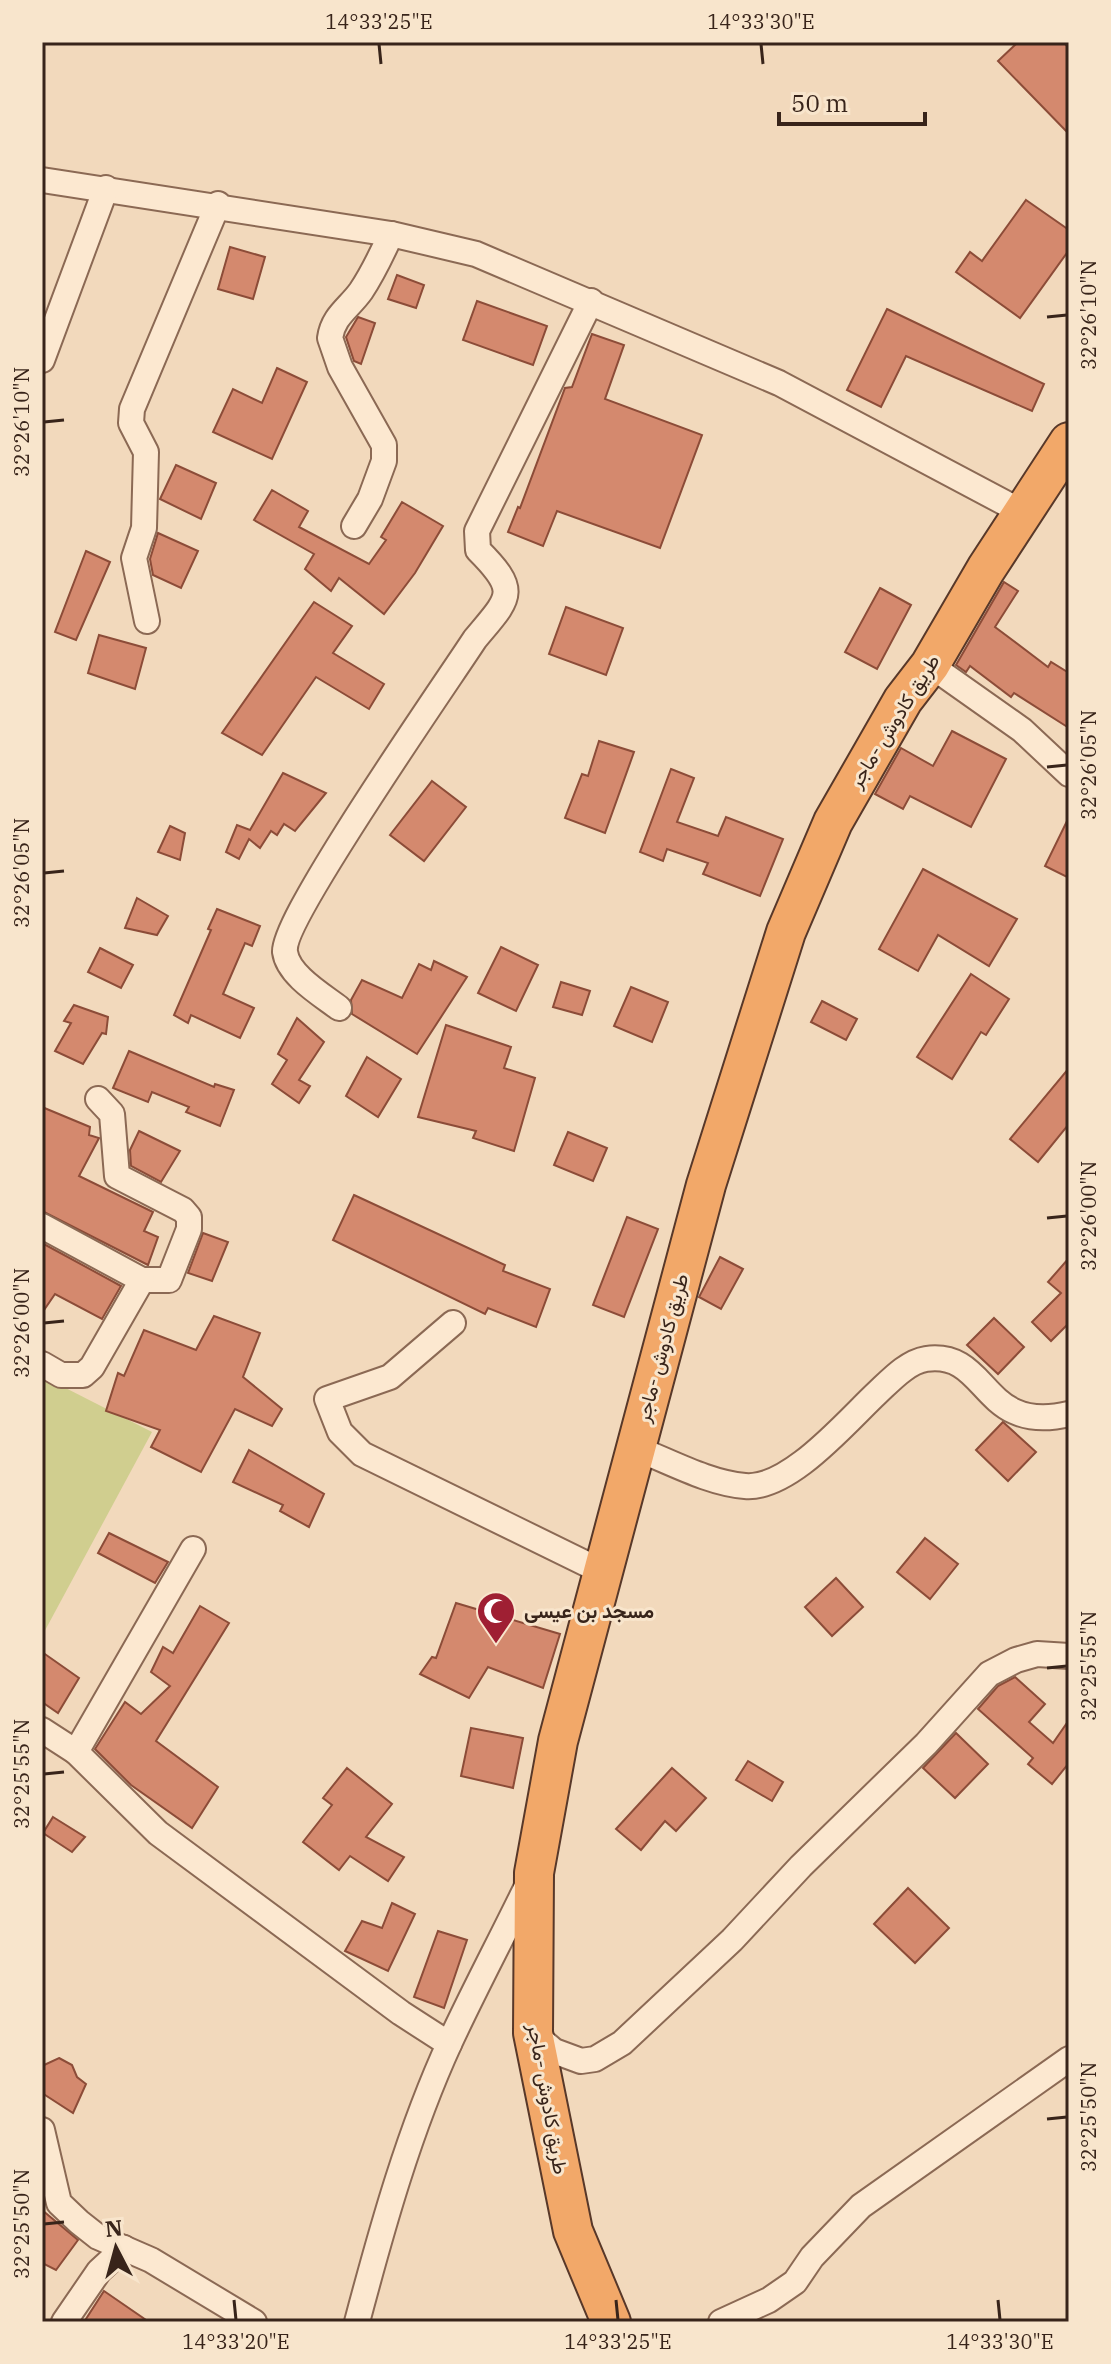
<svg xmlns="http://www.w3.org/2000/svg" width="1111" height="2364" font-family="'IBM Plex Serif',Vazirmatn,serif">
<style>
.park{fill:#d0ce8f}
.building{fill:#d4896e;stroke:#8c4c38;stroke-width:2}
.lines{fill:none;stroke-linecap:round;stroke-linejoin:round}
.minor-casing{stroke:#8b6954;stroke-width:28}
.trunk-casing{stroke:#583829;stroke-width:42}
.minor{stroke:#fce8d0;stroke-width:24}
.trunk{stroke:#f2a869;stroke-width:38}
.ticks{fill:none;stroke:#38241a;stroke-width:3}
.labels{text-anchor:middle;stroke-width:6;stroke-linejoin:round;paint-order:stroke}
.street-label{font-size:20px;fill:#38241a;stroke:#f8e5cc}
.poi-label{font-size:20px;font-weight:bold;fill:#38241a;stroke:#f8e5cc;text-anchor:start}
.neatline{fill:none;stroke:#38241a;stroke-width:3}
.ticks-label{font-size:20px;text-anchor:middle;fill:#38241a}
</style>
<rect width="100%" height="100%" fill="#f2d9bc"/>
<!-- park -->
<path class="park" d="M42,1376l110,56 -110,204z"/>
<!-- building -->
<g class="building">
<path d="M1018,42h45l6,6v86l-71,-73z"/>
<path d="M1026,200l43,30v20l-49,68 -64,-46 14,-20 12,9z"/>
<path d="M230,247l35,10 -12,42 -35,-10z"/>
<path d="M397,275l27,10 -8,23 -28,-9z"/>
<path d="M477,301l70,25 -14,39 -70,-25z"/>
<path d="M887,309l157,75 -12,27 -126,-55 -25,51 -34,-17z"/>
<path d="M358,317l17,6 -14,41 -7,-3 -8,-24z"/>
<path d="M592,334l32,11 -19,54 97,36 -42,113 -103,-37 -14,35 -35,-14 10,-25 2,1 45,-120 7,-1z"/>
<path d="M277,368l30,14 -35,77 -59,-27 20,-43 29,14z"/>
<path d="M176,465l40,18 -15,36 -41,-20z"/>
<path d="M272,490l36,21 -9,16 70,37 17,-24 -5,-3 21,-35 41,24 -28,47 -31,41 -45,-36 -8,13 -26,-22 9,-15 -60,-34z"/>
<path d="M158,533l40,18 -17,37 -28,-13 -3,-16z"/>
<path d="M86,551l24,11 -34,78 -21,-8z"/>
<path d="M1004,582l14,9 -23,36 53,40 3,-5 18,11v55l-55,-35 -3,4 -41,-31 -4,6 -10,-7z"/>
<path d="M880,588l31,17 -34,64 -32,-17z"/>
<path d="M314,602l38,24 -19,27 51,31 -15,25 -53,-32 -54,78 -40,-22z"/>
<path d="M566,607l57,21 -17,47 -57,-21z"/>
<path d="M99,635l47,13 -11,41 -47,-16z"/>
<path d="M952,731l54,28 -35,68 -61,-31 -7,13 -28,-15 26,-46 32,18z"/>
<path d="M599,741l35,11 -29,81 -40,-15 17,-44 6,2z"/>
<path d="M671,769l23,9 -17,44 41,14 8,-19 57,22 -23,57 -57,-22 5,-11 -41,-14 -4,12 -23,-9z"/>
<path d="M283,773l43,20 -31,38 -11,-7 -7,11 -6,-4 -11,17 -11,-9 -10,20 -13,-7 11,-27 13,5z"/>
<path d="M432,781l34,26 -42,54 -34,-26z"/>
<path d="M1069,817v61l-24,-12z"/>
<path d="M170,826l15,7 -5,27 -22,-8z"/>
<path d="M923,869l94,50 -28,47 -51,-31 -20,36 -39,-22z"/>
<path d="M137,898l31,18 -11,19 -32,-7z"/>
<path d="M217,909l43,17 -8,20 -7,-3 -22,51 31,14 -14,30 -49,-23 -3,8 -14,-8 37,-85 -3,-1z"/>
<path d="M501,947l37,18 -22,46 -38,-18z"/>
<path d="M100,948l33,17 -12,23 -33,-16z"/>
<path d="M434,961l33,16 -50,77 -65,-40 -1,-14 11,-20 40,18 17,-34 12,6z"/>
<path d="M971,974l38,25 -23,36 -5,-3 -29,47 -35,-22z"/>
<path d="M561,982l29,9 -8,24 -29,-8z"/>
<path d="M631,987l37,15 -16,40 -38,-16z"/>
<path d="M822,1001l35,18 -11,21 -35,-18z"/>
<path d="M74,1005l34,12 -2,17 -4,-1 -19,31 -28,-13 16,-28 -7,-2z"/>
<path d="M297,1018l27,24 -25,38 11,6 -11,17 -27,-19 15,-24 -9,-6z"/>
<path d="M446,1025l65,22 -7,21 31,10 -21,73 -41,-13 3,-7 -58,-14z"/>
<path d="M129,1051l85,36 1,-3 19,6 -14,36 -34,-14 3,-5 -37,-15 -4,10 -35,-14z"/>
<path d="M367,1057l34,22 -23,38 -32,-21z"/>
<path d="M1069,1068v56l-31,38 -28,-23z"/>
<path d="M42,1107l48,20 -1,8 10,3 -20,38 74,36 -9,19 14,6 -10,28 -106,-54z"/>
<path d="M139,1131l41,20 -19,31 -30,-16 -1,-16z"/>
<path d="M568,1132l39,16 -14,33 -39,-16z"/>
<path d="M354,1195l151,70 -2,6 47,18 -14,38 -48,-19 -3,6 -152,-74z"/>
<path d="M627,1217l31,12 -34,88 -31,-12z"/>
<path d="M203,1233l25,9 -16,39 -24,-8z"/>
<path d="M42,1243l79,43 -19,33 -47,-25 -13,19z"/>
<path d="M720,1257l23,12 -22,40 -22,-12z"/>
<path d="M1069,1258v65l-18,18 -19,-19 29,-29 -13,-11z"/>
<path d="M214,1316l46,17 -17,44 39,32 -10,17 -37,-17 -34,63 -50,-25 9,-17 -54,-19 12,-38 6,3 20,-46 52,20z"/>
<path d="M994,1318l30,29 -26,27 -31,-29z"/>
<path d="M1003,1422l33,30 -28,29 -32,-31z"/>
<path d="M249,1450l75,44 -15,33 -29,-16 3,-6 -50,-23z"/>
<path d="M109,1533l59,29 -13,21 -57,-30z"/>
<path d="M925,1538l33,26 -28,35 -33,-27z"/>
<path d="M836,1578l27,29 -31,29 -27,-29z"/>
<path d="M456,1603l104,31 -17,54 -55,-21 -19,31 -49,-24 12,-17 4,1z"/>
<path d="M200,1606l29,17 -73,118 62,46 -26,41 -61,-43 -36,-36 30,-47 16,12 29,-28 -19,-14 12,-25 10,6z"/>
<path d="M42,1652l37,26 -21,35 -16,-11z"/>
<path d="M1015,1677l30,27 -16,18 24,21 16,-23v43l-17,21 -24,-20 5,-6 -55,-49 20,-23z"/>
<path d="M471,1728l52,10 -10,50 -52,-12z"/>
<path d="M956,1733l32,31 -33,34 -32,-30z"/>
<path d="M748,1761l35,21 -11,19 -36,-21z"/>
<path d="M347,1768l45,36 -26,33 38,20 -16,24 -38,-25 -11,14 -36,-28 29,-37 -9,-7z"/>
<path d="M672,1768l34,30 -30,33 -11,-10 -24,29 -25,-21z"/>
<path d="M53,1817l32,20 -13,15 -29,-19z"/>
<path d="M908,1888l41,40 -34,35 -41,-39z"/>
<path d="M392,1903l23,11 -27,57 -43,-20 17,-30 20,7z"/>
<path d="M438,1931l29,9 -23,68 -30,-11z"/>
<path d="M59,2058l13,7 5,12 9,7 -13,29 -31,-20v-27z"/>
<path d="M42,2210l36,30 -22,30 -14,-7z"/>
<path d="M104,2291l45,31h-65z"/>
</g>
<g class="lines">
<!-- minor casing -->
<g class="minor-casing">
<g id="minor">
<path d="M42,180l349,54 85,20 303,129 245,130"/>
<path d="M42,360l64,-172"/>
<path d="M354,526l16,-27 14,-38v-16l-44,-78 -10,-29c3,-22 19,-30 31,-47 12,-18 21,-37 30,-57"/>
<path d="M147,621l-13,-63 10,-30 2,-76 -15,-29 1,-14 86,-205"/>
<path d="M930,665l92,65 47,44"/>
<path d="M339,1008c-17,-13 -51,-33 -54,-56 -4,-32 162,-270 190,-313 35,-42 45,-47 3,-89l-1,-19 114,-230"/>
<path d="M98,1099l14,15 5,62 66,34 6,7v12l-20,51h-27"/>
<path d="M42,1226l100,54 -50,87 -9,8h-22l-19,-11"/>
<path d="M453,1323l-63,54 -63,22 13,33 22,22 239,117"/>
<path d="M635,1448c34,13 73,35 110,38 44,4 101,-64 132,-93 13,-12 30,-31 49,-34 64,-9 54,76 143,55"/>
<path d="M193,1549l-117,203 82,81 243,180 48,31"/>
<path d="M42,1730l34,22"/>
<path d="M533,2033l21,18 27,10 14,-2 27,-16 110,-103 69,-74 125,-122 63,-70 27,-14 21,-6 32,2"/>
<path d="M42,2130l17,73 20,19 19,15 53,23 103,62"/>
<path d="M64,2322l35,-51 25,-23"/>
<path d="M357,2322c25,-94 52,-191 93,-280 25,-54 53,-106 79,-160"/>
<path d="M721,2322l48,-22 26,-18 17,-25 49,-51 208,-147"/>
</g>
</g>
<!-- trunk casing -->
<g class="trunk-casing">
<path id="trunk" d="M611,2322l-38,-91 -40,-198 1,-160 24,-132 148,-556 80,-253 47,-110 70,-122 27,-35 56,-96 83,-127"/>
</g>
<!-- minor -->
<use href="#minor" class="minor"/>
<!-- trunk -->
<use href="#trunk" class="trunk"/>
</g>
<!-- ticks -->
<path class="ticks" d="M379,44l2,20M761,44l2,20M1047,317l20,-2M44,422l20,-2M1047,767l20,-2M44,873l20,-2M1047,1218l20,-2M44,1323l20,-2M1047,1668l20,-2M44,1774l20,-2M1047,2119l20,-2M44,2224l20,-2M234,2300l2,20M616,2300l2,20M998,2300l2,20"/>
<!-- icons -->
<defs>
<g id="mosque-pin" transform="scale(2)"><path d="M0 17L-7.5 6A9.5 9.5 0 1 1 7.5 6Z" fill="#9f1f33" stroke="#f8e5cc"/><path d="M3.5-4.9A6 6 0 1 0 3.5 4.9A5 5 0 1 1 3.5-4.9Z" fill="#fff"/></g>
</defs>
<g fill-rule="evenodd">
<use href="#mosque-pin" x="496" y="1611"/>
</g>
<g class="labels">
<!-- street labels -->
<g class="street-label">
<text transform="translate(894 721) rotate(-58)" y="7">طريق كادوش -ماجر</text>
<text transform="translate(662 1348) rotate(-75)" y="7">طريق كادوش -ماجر</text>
<text transform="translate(548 2099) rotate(80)" y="7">طريق كادوش -ماجر</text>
</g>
<!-- poi labels -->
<g class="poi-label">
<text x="524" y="1618">مسجد بن عيسى</text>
</g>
</g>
<!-- border -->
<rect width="1111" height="2364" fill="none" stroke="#f8e5cc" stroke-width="88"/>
<!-- north arrow -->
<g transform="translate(116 2248) rotate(354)" stroke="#f8e5cc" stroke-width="6" paint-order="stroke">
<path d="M0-6L14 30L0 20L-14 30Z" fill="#38241a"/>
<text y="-12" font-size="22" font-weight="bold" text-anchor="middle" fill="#38241a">N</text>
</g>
<!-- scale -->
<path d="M779 112v12h146v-12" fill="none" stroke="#38241a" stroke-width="4"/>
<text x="791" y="112" font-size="24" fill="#38241a" stroke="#f8e5cc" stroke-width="6" paint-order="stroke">50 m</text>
<rect x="44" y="44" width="1023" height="2276" class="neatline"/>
<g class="ticks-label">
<text x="379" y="29">14°33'25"E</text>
<text x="761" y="29">14°33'30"E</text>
<text transform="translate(1089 315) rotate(-90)" y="7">32°26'10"N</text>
<text transform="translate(22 422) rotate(-90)" y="7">32°26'10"N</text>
<text transform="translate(1089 765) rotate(-90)" y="7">32°26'05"N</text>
<text transform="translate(22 873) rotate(-90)" y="7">32°26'05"N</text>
<text transform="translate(1089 1216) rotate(-90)" y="7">32°26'00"N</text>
<text transform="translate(22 1323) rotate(-90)" y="7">32°26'00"N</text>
<text transform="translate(1089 1666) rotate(-90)" y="7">32°25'55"N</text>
<text transform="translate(22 1774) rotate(-90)" y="7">32°25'55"N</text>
<text transform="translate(1089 2117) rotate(-90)" y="7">32°25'50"N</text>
<text transform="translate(22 2224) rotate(-90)" y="7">32°25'50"N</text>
<text x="236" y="2349">14°33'20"E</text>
<text x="618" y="2349">14°33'25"E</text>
<text x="1000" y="2349">14°33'30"E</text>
</g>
</svg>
